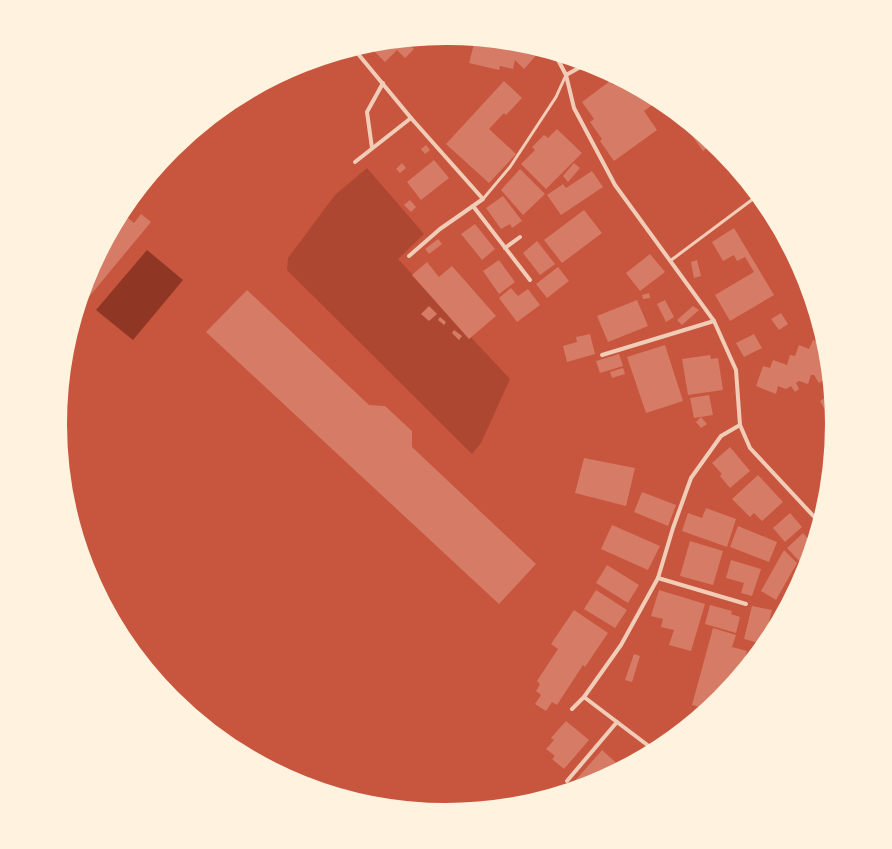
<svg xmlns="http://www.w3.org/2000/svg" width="892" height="849" font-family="'Alegreya Sans',sans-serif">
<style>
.green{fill:#ae4732}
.water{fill:#8f3625}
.building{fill:#d67c66}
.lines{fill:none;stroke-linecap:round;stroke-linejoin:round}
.path{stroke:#fff3e0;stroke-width:2.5}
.service{stroke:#f1ccb7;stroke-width:3}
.minor{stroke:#f1ccb7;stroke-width:4}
.rim{fill:none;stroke:#fff3e0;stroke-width:2}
</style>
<rect width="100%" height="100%" fill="#c8553d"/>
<!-- green -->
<path class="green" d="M367,168l57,66 -26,25 112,120 -29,64 -9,11 -185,-184 1,-12 47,-63z"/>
<!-- water -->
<path class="water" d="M147,250l36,30 -50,60 -37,-30z"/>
<!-- building -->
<g class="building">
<path d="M475,40l19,2 17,4 3,-2h8l18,7 -16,18 -9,-9 -2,9 -13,-3 -1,4 -30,-7z"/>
<path d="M405,41l9,8 -9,9 -8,-8 -12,12 -17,-17z"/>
<path d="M619,80l2,3 2,-1 35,19 -14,10 13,19 -43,31 -14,-20 2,-2 -12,-17 4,-3 -12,-17 28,-21 3,4z"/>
<path d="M504,81l18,17 -16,17 -2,-2 -15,16 27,25 -27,29 -43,-39z"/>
<path d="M679,117l33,27 -9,7z"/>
<path d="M557,129l25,24 -36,36 -25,-25 14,-14 -3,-3 12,-12 4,3z"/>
<path d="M426,145l4,5 -5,4 -4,-5z"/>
<path d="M434,160l15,18 -28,22 -14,-18z"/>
<path d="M402,163l4,5 -6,5 -4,-4z"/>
<path d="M574,163l6,5 -12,14 -5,-6z"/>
<path d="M520,169l25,25 -22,21 -22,-25z"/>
<path d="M592,171l11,16 -42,28 -14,-20 16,-11 3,4z"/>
<path d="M503,196l19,25 -10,7 -2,-4 -9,5 -15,-21z"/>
<path d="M410,200l6,7 -5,5 -7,-7z"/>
<path d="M584,210l18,23 -40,30 -18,-23z"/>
<path d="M141,214l10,8 -63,76 -5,-4 5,-18 15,-28 25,-30 6,5z"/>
<path d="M475,224l20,25 -13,11 -21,-26z"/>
<path d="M734,228l40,67 -44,26 -15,-26 39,-23 -9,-15 -8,4 -3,-6 -11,6 -11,-19z"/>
<path d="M438,239l4,5 -13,10 -4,-5z"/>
<path d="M537,241l18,23 -15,11 -17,-22z"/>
<path d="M650,254l15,18 -25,19 -14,-18z"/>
<path d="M499,260l16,22 -16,12 -16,-23z"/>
<path d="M697,260l4,16 -7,2 -3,-16z"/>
<path d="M427,262l12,15 13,-11 44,50 -27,23 -57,-64z"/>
<path d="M558,267l11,14 -22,17 -11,-14z"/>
<path d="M511,288l7,8 10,-7 12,16 -23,17 -18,-24z"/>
<path d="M247,290l122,115 16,1 27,25v16l124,117 -37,40 -293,-272z"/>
<path d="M649,293l1,5 -7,1 -1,-4z"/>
<path d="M637,300l11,26 -40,16 -11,-26z"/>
<path d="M665,300l9,17 -8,5 -9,-18z"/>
<path d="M429,306l8,8 -8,7 -8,-7z"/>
<path d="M693,306l6,4 -17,15 -5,-5z"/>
<path d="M781,313l7,11 -9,6 -8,-11z"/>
<path d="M440,317l6,5 -2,3 -6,-5z"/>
<path d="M454,330l8,6 -3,4 -7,-7z"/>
<path d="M821,333l5,16 2,20 -6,2 4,7 -7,5 -5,-8h-3l-3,9 -9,-3 -3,2 3,6 -4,3 -4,-6 -5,3 -8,-3 -2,8 -20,-8 7,-20 7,2 3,-8 14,5 3,-10 5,1 4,-11 10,4 4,-9 5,2z"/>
<path d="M590,334l5,20 -28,8 -4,-16 14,-4 -1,-5z"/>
<path d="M754,334l8,14 -18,9 -8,-14z"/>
<path d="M665,345l18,56 -37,12 -19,-56z"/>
<path d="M619,354l4,12 -23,7 -4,-12z"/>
<path d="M710,355l1,4 7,-1 5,32 -35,5 -6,-36z"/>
<path d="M623,368l2,6 -13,4 -2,-6z"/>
<path d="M831,394l2,31 -13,-24z"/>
<path d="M709,395l4,20 -19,3 -4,-20z"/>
<path d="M701,417l6,7 -6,4 -5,-6z"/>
<path d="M730,447l20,24 -20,17 -10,-12 2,-2 -10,-11z"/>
<path d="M584,458l51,10 -9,38 -51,-13z"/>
<path d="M758,475l25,27 -21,19 -8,-8 -4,4 -18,-18z"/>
<path d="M642,492l34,13 -8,21 -34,-14z"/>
<path d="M706,508l30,11 -9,28 -45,-16 6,-18 14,5z"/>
<path d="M790,513l12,14 -17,15 -12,-14z"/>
<path d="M612,525l48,21 -12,24 -47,-21z"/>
<path d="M738,526l39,16 -8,20 -39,-15z"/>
<path d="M803,533l10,11 -3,10 -9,9 -14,-15z"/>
<path d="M690,541l33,10 -10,34 -33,-9z"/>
<path d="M784,550l13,13 -21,37 -15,-9z"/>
<path d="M731,560l30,9 -9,27 -11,-3 3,-10 -18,-5z"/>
<path d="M607,565l32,20 -11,18 -32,-20z"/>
<path d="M596,590l31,20 -12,18 -31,-19z"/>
<path d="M659,590l46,14 -14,47 -22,-6 5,-15 -13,-3 2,-8 -12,-3z"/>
<path d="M710,605l22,6 -1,3 9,3 -4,16 -31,-9z"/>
<path d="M752,606l20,4 -9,34 -19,-5z"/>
<path d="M574,610l34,23 -23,34 -2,-2 -26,40 -5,-3 -6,9 -11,-7 6,-9 -5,-4 4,-7 -3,-3 21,-32 -7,-5z"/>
<path d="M713,628l23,7 -4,12 15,4 -6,21 -21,27 -13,10 -15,-4z"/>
<path d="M634,654l6,2 -8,26 -7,-2z"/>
<path d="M566,721l23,19 -25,29 -12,-10 3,-3 -9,-7 8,-9 -3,-2z"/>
<path d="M602,750l20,18 -28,15 -15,4 -5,-5z"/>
</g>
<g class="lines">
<!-- path -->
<g class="path">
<path d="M787,605l10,-31 9,-8"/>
<path d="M123,638l68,76"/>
</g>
<!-- service -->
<g class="service">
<path d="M483,199l27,-32 46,-70 10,-22"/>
<path d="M670,261l87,-65"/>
</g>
<!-- minor -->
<g class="minor">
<path d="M354,49l57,69 -56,44"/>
<path d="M555,54l11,21 8,33 41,77 99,136 22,49 4,55 10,23 69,74"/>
<path d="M566,75l20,-11"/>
<path d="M372,148l-5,-36 16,-29"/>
<path d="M473,206l57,74"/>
<path d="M505,248l15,-11"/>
<path d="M409,256l31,-27 43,-30 -72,-81"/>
<path d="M602,355l112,-34"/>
<path d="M658,578l88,26"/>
<path d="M584,697l70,53"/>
<path d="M572,709l12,-12 37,-52 37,-67 15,-50 18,-50 30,-42 19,-11"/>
<path d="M567,781l50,-59"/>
</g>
</g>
<!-- crop -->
<path d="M0 0H892V849H0ZM66 424a380 380 0 1 1 760 0a380 380 0 1 1-760 0Z" fill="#fff3e0" fill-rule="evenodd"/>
<path class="rim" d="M66 424a380 380 0 1 1 760 0a380 380 0 1 1-760 0Z"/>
</svg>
